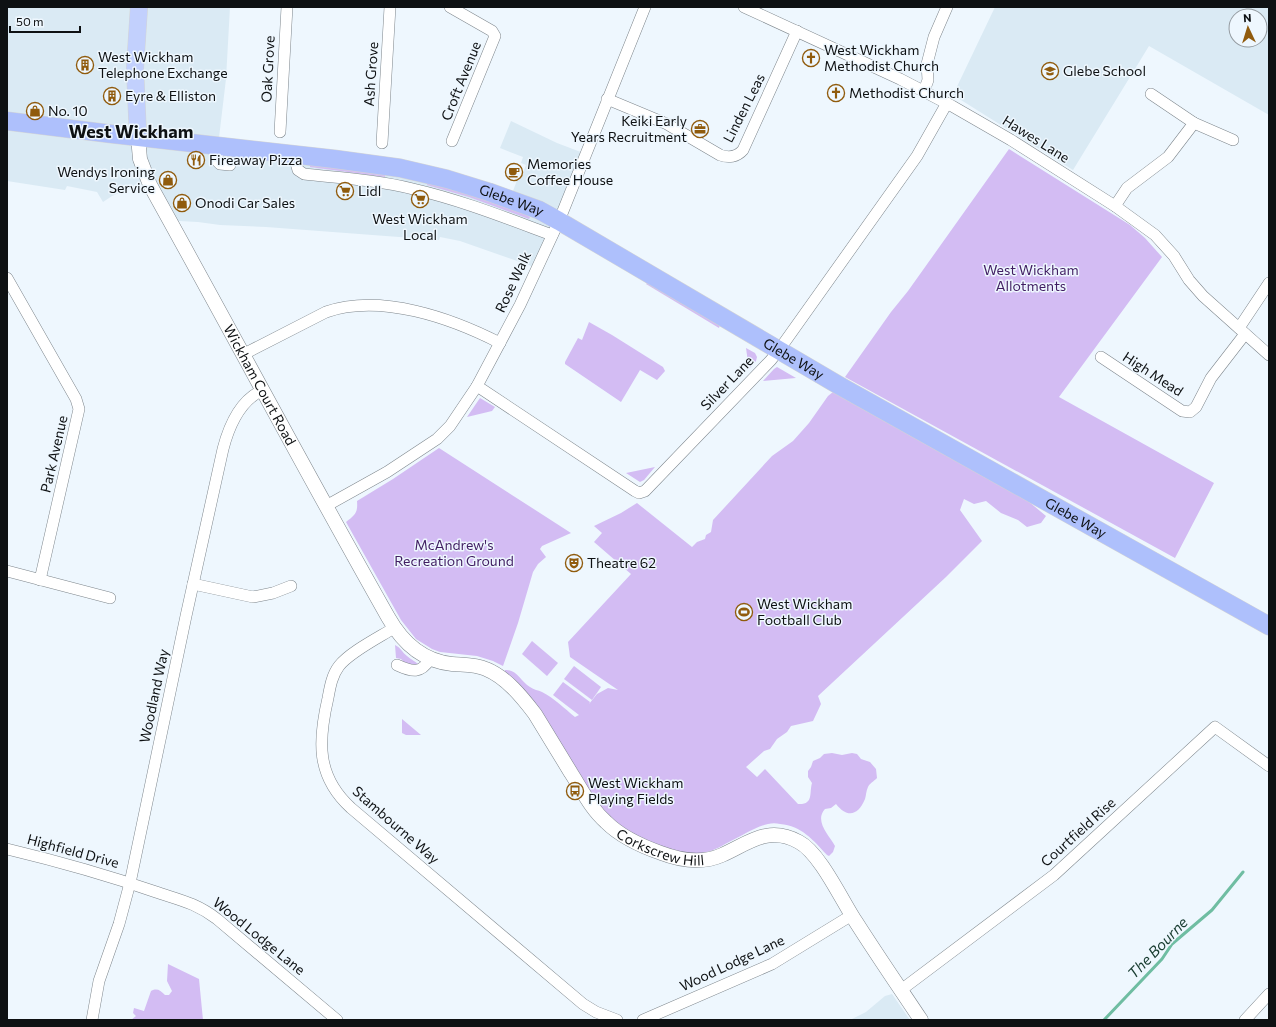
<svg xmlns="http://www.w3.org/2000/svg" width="1276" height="1027" font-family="Commissioner,sans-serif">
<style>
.built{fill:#daeaf4;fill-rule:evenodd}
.green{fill:#d3bcf3}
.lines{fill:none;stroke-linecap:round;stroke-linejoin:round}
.stream{stroke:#6fbda2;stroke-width:3}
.minor-casing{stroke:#7e868c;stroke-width:12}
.tertiary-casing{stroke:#7e868c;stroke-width:15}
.primary-casing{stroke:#d4d4d5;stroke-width:18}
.trunk-casing{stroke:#d4d4d5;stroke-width:19}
.minor{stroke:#fff;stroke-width:11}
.tertiary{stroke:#fff;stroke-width:14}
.primary{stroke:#c2d0fd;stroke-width:17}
.trunk{stroke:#aec0fc;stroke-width:18}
.labels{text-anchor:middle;stroke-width:3;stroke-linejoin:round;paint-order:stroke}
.poi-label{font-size:14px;fill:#0e1113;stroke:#eef7fe;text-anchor:start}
.street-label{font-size:14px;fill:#0e1113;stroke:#eef7fe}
.park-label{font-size:14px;fill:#401d62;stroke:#eef7fe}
.water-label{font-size:15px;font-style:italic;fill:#173b2f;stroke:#eef7fe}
.district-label{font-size:18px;font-weight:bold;fill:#0e1113;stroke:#eef7fe}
</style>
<rect width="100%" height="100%" fill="#eef7fe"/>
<!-- built -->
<g class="built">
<path d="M7,7h223l-4,72 -8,67 59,7 233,46 9,-24h3l4,-10 -5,-2 2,-6 -23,-9 11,-27 46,22 29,11 -49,114 -77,-27 -20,-4 -1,3 -173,-13 -46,-2 -22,-3 -19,-1 -7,3 -24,-44 -36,16 -9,6 -6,-10 -30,-6 -2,4 -58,-9z"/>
<path d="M995,7h274v108l-120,-69 -76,124 -120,-75zM1236,16h24v24h-24z"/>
<path d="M892,994l18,26h-60l16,-8 19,-16z"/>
</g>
<!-- green -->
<g class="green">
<path d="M1009,149l121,76 15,13 17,19 -103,140 155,86 -39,75 -330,-181 46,-65 17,-21z"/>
<path d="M310,164l75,10v3l-75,-10z"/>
<path d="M428,181l14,4 83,29 5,3 -1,2 -60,-22 -42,-12z"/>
<path d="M648,282l72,43 -1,3 -73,-44z"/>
<path d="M589,322l23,13 51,32 2,4 -8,9 -17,-10 -19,32 -56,-38v-2l13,-24 4,2z"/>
<path d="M746,348l9,5 2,4 -1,4 -7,8z"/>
<path d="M777,367l19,11 -33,3 11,-12z"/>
<path d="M833,392l195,109 18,15 -5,7 -14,4 -9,-7 -17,-7 -15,-12 -12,3 -10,-5 -4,11 22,31 -36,36 -128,119 3,8 -8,17 -22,5 -4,6 -10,7 -7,10 -6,2 -18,16 11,10 8,-8 33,35c16,1 11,-11 14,-21l-4,-6v-6l3,-4 2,-6 7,-3 4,-4 8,-1 10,2 10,-2 5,1 4,5 9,3 6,7 1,9c-3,3 -8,6 -9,9 -2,4 -2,9 -3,12 -7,17 -18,19 -29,5l-5,4 -6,1c-11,12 4,26 10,37l-2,6 -4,4 -2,-1c-14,-15 -25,-29 -47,-31 -4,-1 -8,-1 -12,0 -13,3 -26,12 -39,18 -9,5 -18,10 -28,11 -24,3 -59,-12 -78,-25 -7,-4 -13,-10 -19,-15l-99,-141v-2c12,-1 16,12 25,17 4,3 8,3 12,5 12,6 23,17 33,25l4,-2 -26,-20 10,-13 27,20 -1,2 8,-10 11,-6 10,2 -48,-33 -2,-15 63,-68 -37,-32 8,-9 -8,-7 27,-13 16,-10 55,44 5,-5 8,-3 1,-4 5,-3 2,-12 59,-64 21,-15 16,-18 19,-27z"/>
<path d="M480,398l15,9 -3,4 -25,6z"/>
<path d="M439,448l132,85 -29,13 -2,3 6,8 -8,7 -5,8 -15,51 -15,43 -10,-5 -16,-5 -37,-4 -8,-3 -16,-10 -15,-19 -55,-98c9,-7 12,-9 11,-21l36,-22z"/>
<path d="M655,467l-11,13 -4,2 -14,-9z"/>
<path d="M532,641l26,22 -11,13 -25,-22z"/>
<path d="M395,645c5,2 7,7 12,11 4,4 9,5 13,10l-14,-2 -5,-5 -5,-1z"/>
<path d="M574,666l27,21 -9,13 -28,-21z"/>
<path d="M402,719l19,16h-15l-4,-2z"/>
<path d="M168,964l31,15 4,41h-72l5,-4 -3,-3 1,-5 10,3 7,-20c6,-3 9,-1 14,4h4l3,-4 -5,-10z"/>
</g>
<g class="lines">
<!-- stream -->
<path class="stream" d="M1104,1020l58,-61 10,-15 40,-34 31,-38"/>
<!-- minor casing -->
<g class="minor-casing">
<g id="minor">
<path d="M450,7l42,24 3,5 -43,105"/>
<path d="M744,7l156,72 52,27 59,34 104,66 40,29 19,21 15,24 14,16 66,59"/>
<path d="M924,91l4,-11 -1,-16 7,-27 13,-30"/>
<path d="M1151,94l43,29 39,17"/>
<path d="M607,99l60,25 53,31c8,3 17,2 23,-5l54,-119"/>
<path d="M280,132l7,-125"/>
<path d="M382,143l8,-136"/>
<path d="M218,146l-1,15 3,3 10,1"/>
<path d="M296,155v8l2,7 6,4c37,4 74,6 109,15 48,11 93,29 139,46"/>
<path d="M1115,206l12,-18 41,-31 26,-34"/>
<path d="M7,278l69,121 3,10 -39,171"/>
<path d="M1239,328l30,-45"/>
<path d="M244,354l82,-42c55,-19 125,6 174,31"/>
<path d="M1101,357l81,54 8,1 6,-5 15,-29 34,-44"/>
<path d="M477,386l158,105 4,2 6,-2 126,-131 13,-17 133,-187 30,-53"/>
<path d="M326,506l61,-34 50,-33 13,-13 27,-40 43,-81 39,-84 86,-214"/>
<path d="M7,571l103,27"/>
<path d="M193,584l60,13 20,-4 18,-7"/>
<path d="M394,628c-16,10 -44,24 -55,38 -7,9 -9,21 -11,32 -10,43 -12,78 23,110l232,196 13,8 21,8"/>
<path d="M397,665c15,7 24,9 33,-6"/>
<path d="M7,849c50,12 100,26 149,43 24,8 40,11 61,27l120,101"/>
<path d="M901,990l153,-115 161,-148 54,39"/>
<path d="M92,1020l7,-39 20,-57 11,-41 56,-267 37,-167c6,-23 17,-49 40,-59"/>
<path d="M643,1020l129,-56 80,-49"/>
<path d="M1245,1020l24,-26"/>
</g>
</g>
<!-- tertiary casing -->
<g class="tertiary-casing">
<g id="tertiary">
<path id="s1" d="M138,137l2,22 10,26c80,144 157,289 238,432 14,25 34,44 64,47 11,1 23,0 34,5 20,8 36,28 49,45 12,20 24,39 36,59 11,17 20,36 35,49 15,15 35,24 55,31 21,8 41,11 61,2 27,-12 46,-30 77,-13 21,11 43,59 57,80 21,33 43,65 65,98"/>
</g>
</g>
<!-- primary casing -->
<g class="primary-casing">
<path id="primary" d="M138,137l-3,-69 4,-61"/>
</g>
<!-- trunk casing -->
<g class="trunk-casing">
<g id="trunk">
<path id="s2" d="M7,121l105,13 222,25 66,9 47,11 42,13 50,18 20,11 281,165 429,240"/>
</g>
</g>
<!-- minor -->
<use href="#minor" class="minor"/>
<!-- tertiary -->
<use href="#tertiary" class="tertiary"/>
<!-- primary -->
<use href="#primary" class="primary"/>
<!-- trunk -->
<use href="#trunk" class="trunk"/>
</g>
<!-- icons -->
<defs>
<g id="church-ring" transform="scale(0.9)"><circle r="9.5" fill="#eef7fe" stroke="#905b0d" stroke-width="1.5"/><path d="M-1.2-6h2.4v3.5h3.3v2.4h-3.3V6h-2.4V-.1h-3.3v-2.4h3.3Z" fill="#905b0d"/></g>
<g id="building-ring" transform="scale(0.9)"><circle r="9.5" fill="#eef7fe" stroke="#905b0d" stroke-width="1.5"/><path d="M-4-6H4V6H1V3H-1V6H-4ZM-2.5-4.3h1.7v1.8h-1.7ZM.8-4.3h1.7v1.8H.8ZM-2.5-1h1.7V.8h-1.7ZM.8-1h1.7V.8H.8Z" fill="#905b0d"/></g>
<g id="school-ring" transform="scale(0.9)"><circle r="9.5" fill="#eef7fe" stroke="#905b0d" stroke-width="1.5"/><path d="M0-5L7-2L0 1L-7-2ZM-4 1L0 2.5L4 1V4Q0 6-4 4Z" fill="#905b0d"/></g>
<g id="shop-ring" transform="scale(0.9)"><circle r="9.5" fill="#eef7fe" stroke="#905b0d" stroke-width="1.5"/><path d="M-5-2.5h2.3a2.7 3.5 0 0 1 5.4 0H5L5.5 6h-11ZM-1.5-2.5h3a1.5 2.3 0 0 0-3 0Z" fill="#905b0d"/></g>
<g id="office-ring" transform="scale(0.9)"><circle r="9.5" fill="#eef7fe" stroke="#905b0d" stroke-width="1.5"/><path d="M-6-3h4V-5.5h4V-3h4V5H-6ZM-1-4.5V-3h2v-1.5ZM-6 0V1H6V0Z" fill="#905b0d"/></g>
<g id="restaurant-ring" transform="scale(0.9)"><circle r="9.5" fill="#eef7fe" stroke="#905b0d" stroke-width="1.5"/><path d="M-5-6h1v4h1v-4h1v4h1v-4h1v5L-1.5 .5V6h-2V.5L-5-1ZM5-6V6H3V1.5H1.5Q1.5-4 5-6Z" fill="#905b0d"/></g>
<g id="cafe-ring" transform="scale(0.9)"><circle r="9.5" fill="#eef7fe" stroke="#905b0d" stroke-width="1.5"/><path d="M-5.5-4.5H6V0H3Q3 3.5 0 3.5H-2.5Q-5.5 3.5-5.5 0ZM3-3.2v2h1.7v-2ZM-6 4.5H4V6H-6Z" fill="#905b0d"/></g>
<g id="supermarket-ring" transform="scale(0.9)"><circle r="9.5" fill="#eef7fe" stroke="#905b0d" stroke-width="1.5"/><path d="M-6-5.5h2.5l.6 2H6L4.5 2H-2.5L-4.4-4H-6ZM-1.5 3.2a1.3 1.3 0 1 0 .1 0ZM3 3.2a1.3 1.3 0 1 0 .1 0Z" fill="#905b0d"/></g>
<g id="theatre-ring" transform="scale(0.9)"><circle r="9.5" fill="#eef7fe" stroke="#905b0d" stroke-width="1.5"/><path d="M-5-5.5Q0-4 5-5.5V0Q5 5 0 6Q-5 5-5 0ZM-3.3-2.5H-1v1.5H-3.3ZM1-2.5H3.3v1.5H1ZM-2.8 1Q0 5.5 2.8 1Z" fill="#905b0d"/></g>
<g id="stadium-ring" transform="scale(0.9)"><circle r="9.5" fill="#eef7fe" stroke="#905b0d" stroke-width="1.5"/><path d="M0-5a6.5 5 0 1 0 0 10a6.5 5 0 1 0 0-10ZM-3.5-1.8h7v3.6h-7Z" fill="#905b0d"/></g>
<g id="bus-ring" transform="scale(0.9)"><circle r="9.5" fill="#eef7fe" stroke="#905b0d" stroke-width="1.5"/><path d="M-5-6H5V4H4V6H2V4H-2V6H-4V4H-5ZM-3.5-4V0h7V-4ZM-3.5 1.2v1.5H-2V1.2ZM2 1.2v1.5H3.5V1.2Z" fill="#905b0d"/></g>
</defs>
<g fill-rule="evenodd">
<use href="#church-ring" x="811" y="58"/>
<use href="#building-ring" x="85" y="65"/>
<use href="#school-ring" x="1050" y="71"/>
<use href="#church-ring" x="836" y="93"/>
<use href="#building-ring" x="112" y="96"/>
<use href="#shop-ring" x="35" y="111"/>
<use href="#office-ring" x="700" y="129"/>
<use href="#restaurant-ring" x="196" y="160"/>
<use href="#cafe-ring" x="514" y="172"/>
<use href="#shop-ring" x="168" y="180"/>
<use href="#supermarket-ring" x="345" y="191"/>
<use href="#supermarket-ring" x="420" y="199"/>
<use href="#shop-ring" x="182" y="203"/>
<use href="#theatre-ring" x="574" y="563"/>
<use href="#stadium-ring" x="744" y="612"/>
<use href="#bus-ring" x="575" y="791"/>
</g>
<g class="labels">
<!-- poi labels -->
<g class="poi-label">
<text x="824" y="55">West Wickham<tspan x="824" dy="16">Methodist Church</tspan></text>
<text x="98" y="62">West Wickham<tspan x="98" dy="16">Telephone Exchange</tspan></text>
<text x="1063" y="76">Glebe School</text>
<text x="849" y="98">Methodist Church</text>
<text x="125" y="101">Eyre &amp; Elliston</text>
<text x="48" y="116">No. 10</text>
<text x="687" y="126" text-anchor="end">Keiki Early<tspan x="687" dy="16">Years Recruitment</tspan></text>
<text x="209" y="165">Fireaway Pizza</text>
<text x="527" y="169">Memories<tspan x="527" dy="16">Coffee House</tspan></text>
<text x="155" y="177" text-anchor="end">Wendys Ironing<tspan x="155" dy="16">Service</tspan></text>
<text x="358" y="196">Lidl</text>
<text x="195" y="208">Onodi Car Sales</text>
<text x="420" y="224" text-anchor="middle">West Wickham<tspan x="420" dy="16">Local</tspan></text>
<text x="587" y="568">Theatre 62</text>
<text x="757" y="609">West Wickham<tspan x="757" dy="16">Football Club</tspan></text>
<text x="588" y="788">West Wickham<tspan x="588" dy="16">Playing Fields</tspan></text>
</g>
<!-- street labels -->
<g class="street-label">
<text transform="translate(268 69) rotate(-87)" y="5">Oak Grove</text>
<text transform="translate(371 74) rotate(-86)" y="5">Ash Grove</text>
<text transform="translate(461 81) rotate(-68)" y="5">Croft Avenue</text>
<text transform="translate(744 108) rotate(-63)" y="5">Linden Leas</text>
<text transform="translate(1036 139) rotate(32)" y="5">Hawes Lane</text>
<text dy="5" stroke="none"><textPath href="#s2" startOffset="512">Glebe Way</textPath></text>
<text transform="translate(513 282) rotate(-65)" y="5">Rose Walk</text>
<text dy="5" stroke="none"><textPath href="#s2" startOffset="836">Glebe Way</textPath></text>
<text transform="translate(1153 374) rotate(33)" y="5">High Mead</text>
<text transform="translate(727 383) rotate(-46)" y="5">Silver Lane</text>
<text dy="5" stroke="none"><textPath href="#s1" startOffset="278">Wickham Court Road</textPath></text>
<text transform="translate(54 454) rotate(-77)" y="5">Park Avenue</text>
<text dy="5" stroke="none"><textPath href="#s2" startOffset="1160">Glebe Way</textPath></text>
<text transform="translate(154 696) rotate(-78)" y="5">Woodland Way</text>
<text transform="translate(396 825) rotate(41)" y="5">Stambourne Way</text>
<text transform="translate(1078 832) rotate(-42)" y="5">Courtfield Rise</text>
<text dy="5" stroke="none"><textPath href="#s1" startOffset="919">Corkscrew Hill</textPath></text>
<text transform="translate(73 851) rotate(15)" y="5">Highfield Drive</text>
<text transform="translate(259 936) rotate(39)" y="5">Wood Lodge Lane</text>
<text transform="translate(732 963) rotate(-25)" y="5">Wood Lodge Lane</text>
</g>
<!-- park labels -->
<g class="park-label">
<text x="1031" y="275">West Wickham<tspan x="1031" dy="16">Allotments</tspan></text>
<text x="454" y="550">McAndrew's<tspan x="454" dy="16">Recreation Ground</tspan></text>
</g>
<!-- water labels -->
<g class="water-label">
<text transform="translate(1158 948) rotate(-46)" y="5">The Bourne</text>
</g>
<!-- district labels -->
<g class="district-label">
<text x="131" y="138">West Wickham</text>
</g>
</g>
<!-- border -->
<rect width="1276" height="1027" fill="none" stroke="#0e1113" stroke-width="16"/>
<!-- north arrow -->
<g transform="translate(1248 28) rotate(356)"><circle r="19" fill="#eef7fe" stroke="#949ba0"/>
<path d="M0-3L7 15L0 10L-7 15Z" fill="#905b0d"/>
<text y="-6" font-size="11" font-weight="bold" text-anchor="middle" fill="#0e1113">N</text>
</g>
<!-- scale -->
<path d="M10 26v6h70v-6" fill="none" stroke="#0e1113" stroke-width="2"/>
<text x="16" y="26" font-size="12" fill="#0e1113" stroke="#eef7fe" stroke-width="3" paint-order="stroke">50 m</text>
</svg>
